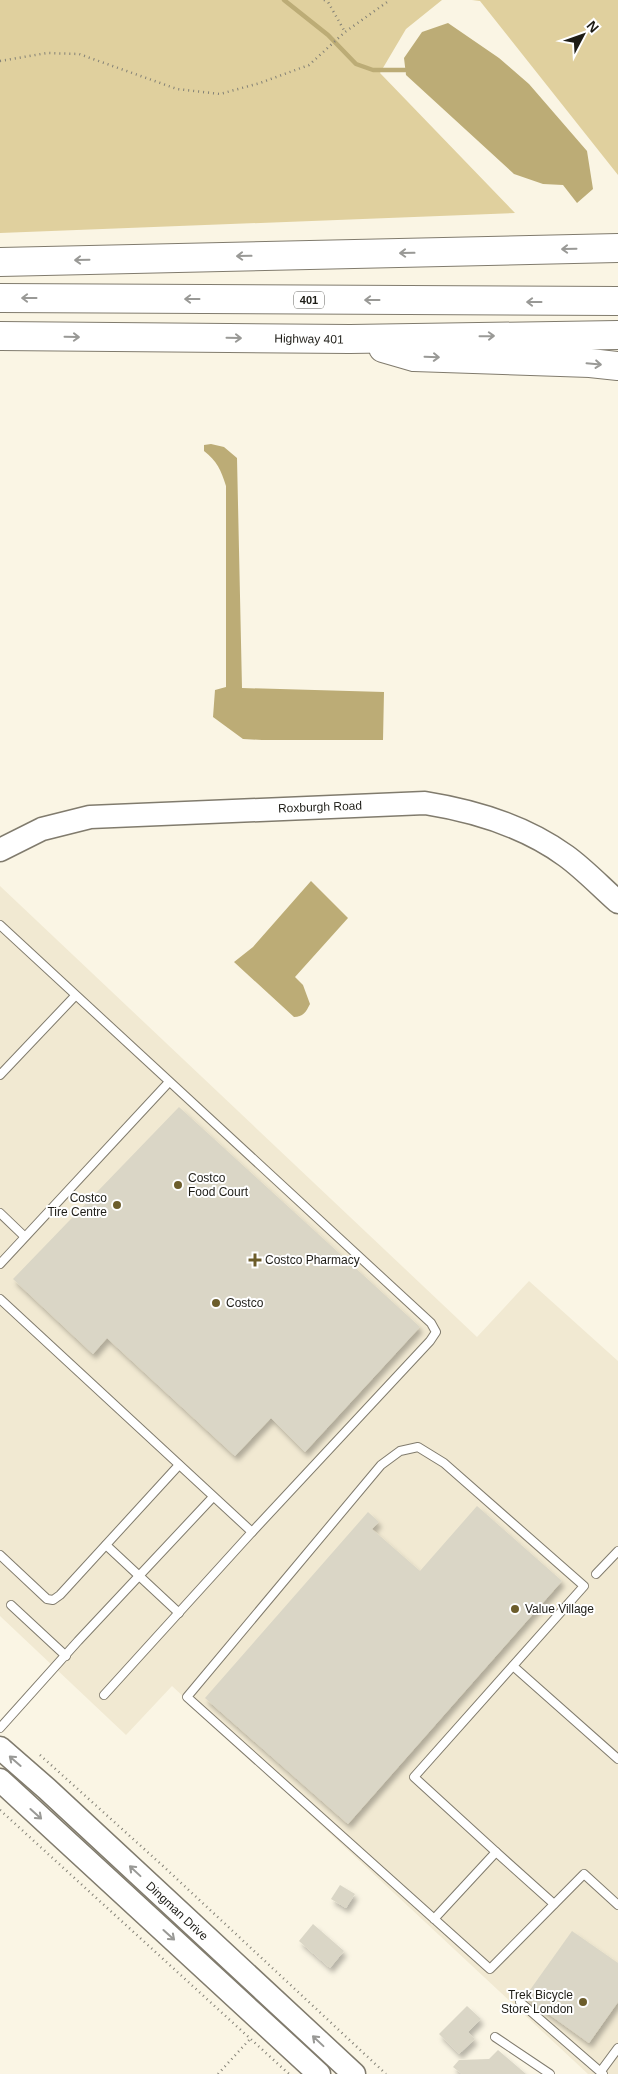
<svg xmlns="http://www.w3.org/2000/svg" width="618" height="2074" font-family="Helvetica,sans-serif">
<style>
.built{fill:#f1e9d2}
.green{fill:#e0d09e}
.water{fill:#bcac76}
.lines{fill:none;stroke-linecap:round;stroke-linejoin:round}
.stream{stroke:#bcac76;stroke-width:4.5}
.building{fill:#dad6c6;filter:url(#shadow)}
.lane-casing{stroke:#807b6d;stroke-width:10}
.secondary-casing{stroke:#807b6d;stroke-width:25}
.highway-casing{stroke:#807b6d;stroke-width:30}
.path{stroke:#838176;stroke-width:2.5;stroke-dasharray:1 4;stroke-linecap:butt}
.lane{stroke:#fff;stroke-width:8}
.secondary{stroke:#fff;stroke-width:22}
.highway{stroke:#fff;stroke-width:28}
.oneway{stroke:#999996}
.poi-dot{fill:#6c5d2b;stroke:#fff;stroke-width:2}
.labels{text-anchor:middle;stroke-width:4;stroke-linejoin:round;paint-order:stroke}
.shield{fill:#fff;stroke:#61605c;stroke-width:1}
.shield-label{font-size:11px;font-weight:bold;fill:#1d1c16}
.street-label{font-size:12px;fill:#1d1c16;stroke:#fff}
.poi-label{font-size:12px;fill:#1d1c16;stroke:#fff;text-anchor:start}
</style>
<defs>
<filter id="shadow"><feDropShadow dx="3" dy="5" stdDeviation="2.5" flood-color="#0004"/></filter>
</defs>
<rect width="100%" height="100%" fill="#faf5e4"/>
<!-- built -->
<path class="built" d="M0,886l477,451 52,-56 89,80v713h-30l-416,-388 -46,49 -126,-119z"/>
<!-- green -->
<g class="green">
<path d="M0,0h442l-36,29 -26,44 135,140 -515,20z"/>
<path d="M472,0h146v175l-138,-174z"/>
</g>
<!-- water -->
<g class="water">
<path d="M448,23l51,35 30,26 58,67 6,38 -16,14 -14,-18 -20,-1 -29,-10 -108,-99 -2,-17 18,-26z"/>
<path d="M211,444l13,3 13,11 5,230 142,4 -1,48h-121l-19,-1 -30,-22 2,-27 11,-3v-201c-5,-16 -9,-25 -22,-35v-6z"/>
<path d="M311,881l37,37 -53,59 8,8 7,19c-4,8 -7,13 -16,13l-60,-55 19,-15z"/>
</g>
<g class="lines">
<!-- stream -->
<path class="stream" d="M284,0l44,35 28,29 17,6h32"/>
</g>
<!-- building -->
<g class="building">
<path d="M179,1107l241,220 -115,125 -34,-34 -36,38 -128,-118 -14,16 -80,-75z"/>
<path d="M477,1506l85,75 -214,243 -143,-126 163,-186 11,10 -7,7 48,42z"/>
<path d="M340,1885l15,9 -9,14 -15,-9z"/>
<path d="M313,1924l31,27 -14,17 -31,-27z"/>
<path d="M572,1931l46,32v39l-29,41 -64,-46z"/>
<path d="M467,2006l14,13 -13,13 7,7 -16,15 -20,-20z"/>
<path d="M498,2050l28,24h-64l-9,-7 6,-7 30,-1z"/>
</g>
<g class="lines">
<!-- lane casing -->
<g class="lane-casing">
<g id="lane">
<path d="M0,925l431,398 5,9 -6,9 -178,191"/>
<path d="M0,1075l75,-79"/>
<path d="M0,1213l24,23"/>
<path d="M0,1264l169,-182"/>
<path d="M0,1299l252,233 -148,163"/>
<path d="M106,1545l73,68"/>
<path d="M0,1555l47,44 6,1 7,-5 119,-130"/>
<path d="M596,1574l22,-23"/>
<path d="M11,1605l55,51"/>
<path d="M513,1666l105,93"/>
<path d="M0,1728l78,-87 135,-144"/>
<path d="M496,1852l58,52"/>
<path d="M434,1919l62,-67 -82,-75 170,-191 -140,-123 -26,-16 -18,4 -19,14 -194,232 303,272 94,-95 34,31"/>
<path d="M520,2002l83,72"/>
<path d="M495,2037l55,37"/>
<path d="M601,2071l17,-23"/>
</g>
</g>
<!-- secondary casing -->
<g class="secondary-casing">
<g id="secondary">
<path d="M0,850l42,-21 48,-12 335,-14c50,8 100,23 141,53 18,13 35,31 52,46"/>
<path d="M0,1748l47,41 307,285"/>
<path d="M0,1780l319,294"/>
</g>
</g>
<!-- highway casing -->
<g class="highway-casing">
<g id="highway">
<path d="M0,262l618,-14"/>
<path d="M0,298l618,3"/>
<path d="M0,336l350,3 268,-4"/>
<path d="M383,348l31,9 176,6 28,3"/>
</g>
</g>
<!-- path -->
<g class="path">
<path d="M324,0l4,2 17,30"/>
<path d="M0,61l47,-8 32,1 98,35 43,5 40,-11 49,-18 36,-33 45,-32"/>
<path d="M40,1755l123,111 223,208"/>
<path d="M0,1810l289,264"/>
<path d="M218,2074l33,-36"/>
</g>
<!-- lane -->
<use href="#lane" class="lane"/>
<!-- secondary -->
<use href="#secondary" class="secondary"/>
<!-- highway -->
<use href="#highway" class="highway"/>
</g>
<!-- one-way arrows -->
<defs><path id="oneway-shaft" d="M-6 0H5M1.5-3L5.5 0L1.5 3" fill="none" stroke-width="1.6" stroke-linecap="round" stroke-linejoin="round" transform="scale(1.25)"/></defs>
<g class="oneway">
<use href="#oneway-shaft" transform="translate(569 249) rotate(179)"/>
<use href="#oneway-shaft" transform="translate(407 253) rotate(179)"/>
<use href="#oneway-shaft" transform="translate(244 256) rotate(179)"/>
<use href="#oneway-shaft" transform="translate(82 260) rotate(179)"/>
<use href="#oneway-shaft" transform="translate(29 298) rotate(-180)"/>
<use href="#oneway-shaft" transform="translate(192 299) rotate(-180)"/>
<use href="#oneway-shaft" transform="translate(372 300) rotate(-180)"/>
<use href="#oneway-shaft" transform="translate(534 302) rotate(-180)"/>
<use href="#oneway-shaft" transform="translate(487 336) rotate(-1)"/>
<use href="#oneway-shaft" transform="translate(72 337) rotate(1)"/>
<use href="#oneway-shaft" transform="translate(234 338) rotate(1)"/>
<use href="#oneway-shaft" transform="translate(432 357) rotate(2)"/>
<use href="#oneway-shaft" transform="translate(594 364) rotate(5)"/>
<use href="#oneway-shaft" transform="translate(15 1761) rotate(-139)"/>
<use href="#oneway-shaft" transform="translate(36 1814) rotate(42)"/>
<use href="#oneway-shaft" transform="translate(135 1871) rotate(-137)"/>
<use href="#oneway-shaft" transform="translate(169 1935) rotate(42)"/>
<use href="#oneway-shaft" transform="translate(318 2041) rotate(-137)"/>
</g>
<!-- markers -->
<g class="poi-dot">
<circle cx="178" cy="1185" r="5"/>
<circle cx="117" cy="1205" r="5"/>
<path d="M252.5 1252.5h5v5h5v5h-5v5h-5v-5h-5v-5h5z"/>
<circle cx="216" cy="1303" r="5"/>
<circle cx="515" cy="1609" r="5"/>
<circle cx="583" cy="2002" r="5"/>
</g>
<g class="labels">
<!-- shield labels -->
<rect class="shield" x="294" y="291.5" width="30" height="17" rx="4"/>
<g class="shield-label">
<text x="309" y="304">401</text>
</g>
<!-- street labels -->
<g class="street-label">
<text transform="translate(309 339) rotate(1)" y="4">Highway 401</text>
<text transform="translate(320 807) rotate(-2)" y="4">Roxburgh Road</text>
<text transform="translate(177 1911) rotate(43)" y="4">Dingman Drive</text>
</g>
<!-- poi labels -->
<g class="poi-label">
<text x="188" y="1182">Costco<tspan x="188" dy="14">Food Court</tspan></text>
<text x="107" y="1202" text-anchor="end">Costco<tspan x="107" dy="14">Tire Centre</tspan></text>
<text x="265" y="1264">Costco Pharmacy</text>
<text x="226" y="1307">Costco</text>
<text x="525" y="1613">Value Village</text>
<text x="573" y="1999" text-anchor="end">Trek Bicycle<tspan x="573" dy="14">Store London</tspan></text>
</g>
</g>
<!-- north arrow -->
<g transform="translate(583 35) rotate(49)" stroke="#ffffff" stroke-width="4" paint-order="stroke">
<path d="M0-4L9 19L0 12L-9 19Z" fill="#1d1c16"/>
<text y="-8" font-size="14" font-weight="bold" text-anchor="middle" fill="#1d1c16">N</text>
</g>
</svg>
